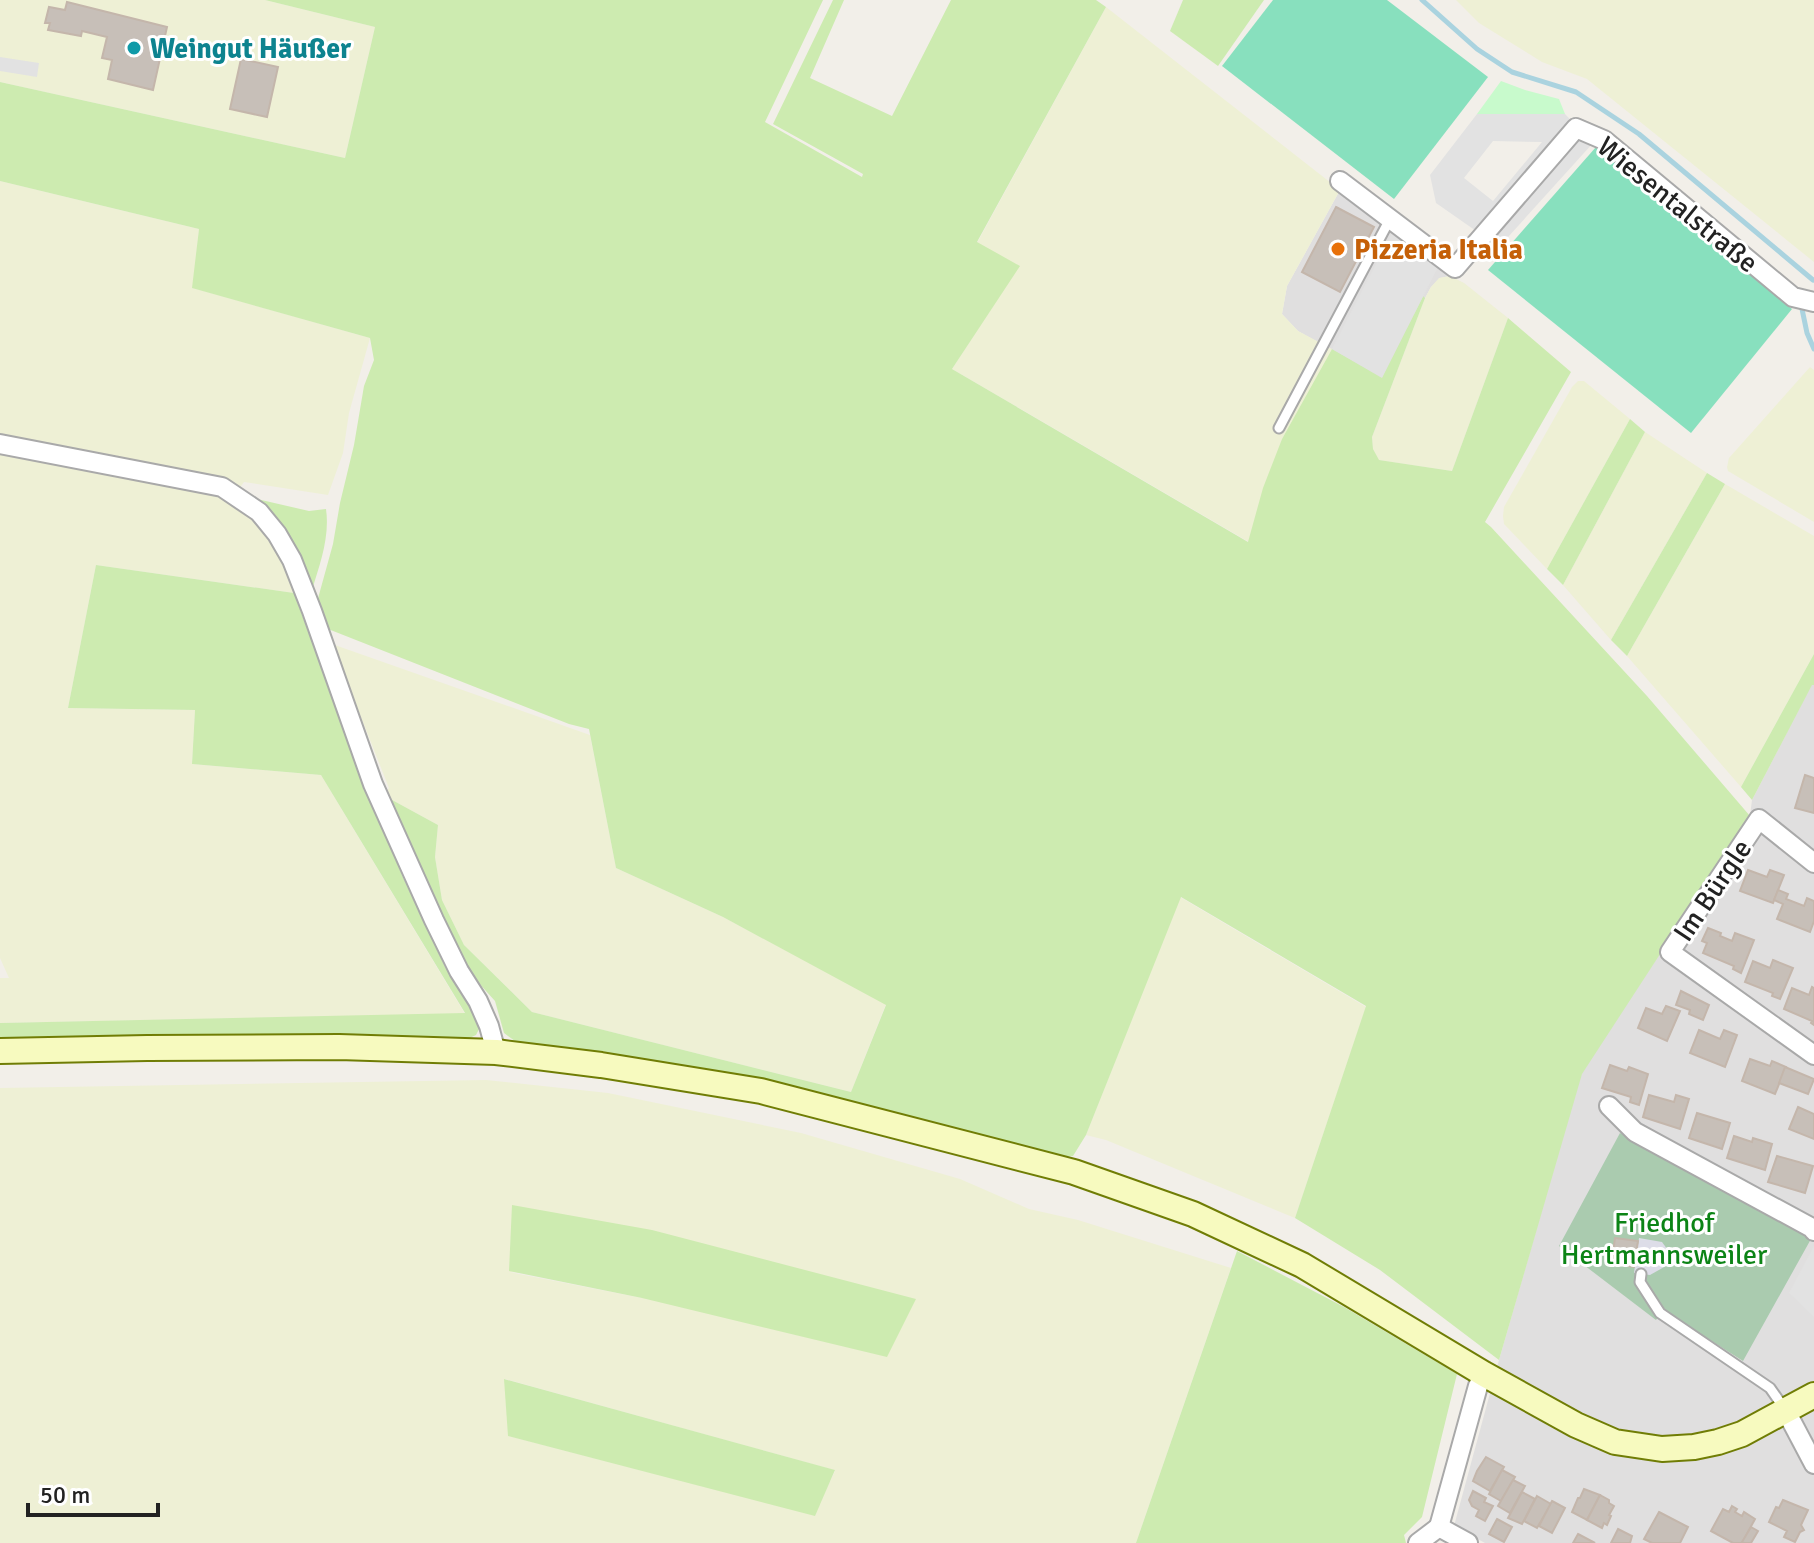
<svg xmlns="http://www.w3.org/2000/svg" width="1814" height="1543" font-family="Signika,sans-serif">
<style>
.residential{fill:#e0dfdf}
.farmland{fill:#eef0d5;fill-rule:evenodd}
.grass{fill:#cdebb0}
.cemetery{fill:#aacbaf}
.park{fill:#c8facc}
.pitch{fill:#88e0be}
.parking{fill:#e2e2e2;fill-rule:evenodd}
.plaza{fill:#dddde8}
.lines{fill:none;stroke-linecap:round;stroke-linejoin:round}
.stream{stroke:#aad3df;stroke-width:5}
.building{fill:#c7bfb8;stroke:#c4b6ab;stroke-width:2}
.lane-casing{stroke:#a9a9a9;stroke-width:13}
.street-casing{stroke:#a9a9a9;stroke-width:22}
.secondary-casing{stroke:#707d05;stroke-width:28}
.lane{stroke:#fff;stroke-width:9}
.street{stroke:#fff;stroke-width:18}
.secondary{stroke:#f7fabf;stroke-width:24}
.culture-dot{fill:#0f9aa8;stroke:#fff;stroke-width:3}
.food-dot{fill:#e8710a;stroke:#fff;stroke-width:3}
.labels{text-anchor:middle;stroke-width:6;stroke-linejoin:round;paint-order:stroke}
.culture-label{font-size:28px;font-weight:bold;fill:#0d838f;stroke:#fff;text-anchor:start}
.street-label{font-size:28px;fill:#222;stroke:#fff}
.food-label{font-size:28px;font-weight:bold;fill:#c56008;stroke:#fff;text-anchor:start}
.park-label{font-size:28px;fill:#0c8416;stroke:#fff}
</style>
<rect width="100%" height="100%" fill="#f2efe9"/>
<!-- residential -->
<g class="residential">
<path d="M1340,190l110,86 -10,2 -9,9 -49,91 -84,-47 -16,-17 5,-28z"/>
<path d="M1812,684l2,1v858h-329l-31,-17 45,-166 82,-286 169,-258 2,-16z"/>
</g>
<!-- farmland -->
<g class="farmland">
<path d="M0,0h265l110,27 -30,131 -345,-76z"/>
<path d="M1456,0h358v262l-227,-183 -45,-17 -63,-39z"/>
<path d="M1106,7l234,183 -53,96 -5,28 16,17 34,18 -50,90 -33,103 -297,-173 67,-103 -42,-23z"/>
<path d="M0,181l199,48 -6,59 177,50 -21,75 -6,40 -15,42 -84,-13 -14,19 26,20 28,42 10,30 -198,-28 -28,143 127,2 -3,54 129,11 144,239 -465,9v-45h9l-9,-20z"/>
<path d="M1450,276l14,7 44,35 -56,153 -74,-11 -5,-11 -1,-12 53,-139 6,-11 8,-9z"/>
<path d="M1810,367l4,3v152l-86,-51 -1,-4 2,-9z"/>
<path d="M1578,381h6l46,38 -83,150 -43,-45 -1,-8 1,-9 68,-120z"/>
<path d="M1645,432l62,41 -96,167 -48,-55z"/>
<path d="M1725,484l89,52v118l-73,133 -114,-131z"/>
<path d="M332,644l258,91 26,133 107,49 163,87 -35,88 -319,-80 -68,-67 -22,-45 -7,-43 3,-32 -55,-30 6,-7z"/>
<path d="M1180,897l186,110 -71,211 -189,-78 -20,-5z"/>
<path d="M486,1080l122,13 193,40 159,46 69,30 49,11 153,48 -95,275h-1136v-455zM509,1272l407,27 -274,-1zM505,1379l329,91 1,1 -21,44 -305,-79z"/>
</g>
<!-- grass -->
<g class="grass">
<path d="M265,0h558l-58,122 97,55 1,-3 -90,-50 60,-124h11l-34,78 82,38 59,-116h145l10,7 -129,235 43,24 -68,103 296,173 15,-54 19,-49 50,-90 50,28 41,-81 2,2 -53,139 1,12 6,11 73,11 56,-153 63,54 -86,150 6,5 156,169 103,120 -168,258 -83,286 -119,-90 -85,-52 71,-212 -185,-109 -95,238 -13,21 -27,2 -194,-54 -187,-41 -146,-19 -15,-11 -9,-32 -36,-40 -76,-166 55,30 -3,32 7,43 22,45 68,67 319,80 35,-87 -163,-88 -107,-49 -27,-139 -20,-5 -246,-97 -6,-25 16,-58 7,-41 14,-58 10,-59 10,-26 -4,-22 -178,-50 7,-59 -199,-48v-99l345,76 30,-131z"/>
<path d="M1183,0h81l-46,66 -48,-35z"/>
<path d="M1630,419l15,13 -82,153 -16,-16z"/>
<path d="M1707,473l18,11 -98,172 -16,-16z"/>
<path d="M257,499l52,12 17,-2c4,28 -6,55 -14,81l-40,-73z"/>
<path d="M96,565l198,28 69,188 39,94 43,92 32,45 4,13 -5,10 -11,5h-465v-17l465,-10 -144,-238 -129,-11 3,-54 -127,-2z"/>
<path d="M1814,654v31h-2l-60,115 -11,-13z"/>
<path d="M512,1205l140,25 264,69 -29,58 -245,-59 -133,-27z"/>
<path d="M1237,1251l107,56 113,67 -35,143 -18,18 2,8h-270z"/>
<path d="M504,1379l331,91 -20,46 -307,-80z"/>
</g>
<!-- cemetery -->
<path class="cemetery" d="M1620,1133l191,106 -68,122 -80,-51 -7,10 -97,-74z"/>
<!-- park -->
<path class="park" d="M1501,81l24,9 34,9 6,15h-88z"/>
<!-- pitch -->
<g class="pitch">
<path d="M1273,0h114l101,77 -94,122 -172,-133z"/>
<path d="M1596,147l196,162 -101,124 -203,-163z"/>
</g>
<!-- parking -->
<g class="parking">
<path d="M0,57l39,6 -2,14 -37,-6z"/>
<path d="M1477,114h88l28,29 -94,104 -63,-44 -6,-28zM1493,141l49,1 -49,59 -29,-23z"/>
<path d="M1393,231l46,34 -57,113 -50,-29z"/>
<path d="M1814,1246v71l-25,-24z"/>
</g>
<!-- plaza -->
<path class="plaza" d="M1639,1238l23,4 8,11 -4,13 -16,9 -16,-2z"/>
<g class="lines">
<!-- stream -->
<g class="stream">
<path d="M1422,0l55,49 35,23 64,20 63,42 174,146"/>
<path d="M1802,309l5,24 7,16"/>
</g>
</g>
<!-- building -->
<g class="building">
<path d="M67,2l100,25 -14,63 -45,-11 4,-19 -10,-2 5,-21 -25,-6 -1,5 -33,-6 2,-7h-5l4,-16 16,3z"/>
<path d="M241,59l37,8 -11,50 -37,-8z"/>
<path d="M1336,207l38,20 -34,65 -38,-20z"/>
<path d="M1805,775l9,3v35l-19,-5z"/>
<path d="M1748,870l19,7 3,-7 14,5 -11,28 -33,-12z"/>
<path d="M1778,890l10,4 -2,5 18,7 3,-8 7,3v20l-4,11 -33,-13 6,-15 -9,-4z"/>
<path d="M1708,928l13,5 -1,3 12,5 3,-8 19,7 -13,33 -8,-4 1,-3 -31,-13 4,-10 -5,-2z"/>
<path d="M1773,960l20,8 -13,31 -8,-3 1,-3 -28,-11 8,-21 17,7z"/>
<path d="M1812,987l2,1v37l-3,-2 1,-2 -28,-12 8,-21 17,7z"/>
<path d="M1681,991l28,14 -6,15 -14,-6 1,-4 -14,-5z"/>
<path d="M1666,1006l14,5 -13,30 -29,-13 8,-20 16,6z"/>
<path d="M1699,1030l21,9 4,-9 13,5 -12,32 -35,-14z"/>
<path d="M1750,1059l20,7 2,-5 14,6 -11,27 -33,-13z"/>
<path d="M1610,1065l17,6 2,-4 19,7 -9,31 -9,-3 1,-5 -29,-9z"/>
<path d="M1785,1067l29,12 -6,15 -29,-11z"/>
<path d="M1649,1095l25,7 2,-7 13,4 -9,30 -37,-12z"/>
<path d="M1798,1107l16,7v25l-25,-10z"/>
<path d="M1697,1113l33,10 -8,26 -33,-11z"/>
<path d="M1734,1136l18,6 1,-4 19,6 -7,26 -38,-12z"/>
<path d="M1777,1156l36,10 -8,27 -37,-11z"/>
<path d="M1615,1238l23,3 -4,26 -23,-3z"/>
<path d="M1486,1457l18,10 -14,24 -17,-10 4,-10z"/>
<path d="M1502,1470l13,7 -14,24 -12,-7z"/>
<path d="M1513,1480l12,6 -15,27 -12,-7z"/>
<path d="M1584,1489l16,6 -13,25 -15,-8 6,-14h2z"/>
<path d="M1473,1491l13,7 -2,4 9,4 -8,15 -9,-5 3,-6 -7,-4 -3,-6z"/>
<path d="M1522,1492l13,7 -13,25 -14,-6z"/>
<path d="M1600,1495l9,5v3l5,3 -5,9 2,1 -4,9 -3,-2 -2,5 -15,-8z"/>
<path d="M1537,1496l14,8 -14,24 -13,-7z"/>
<path d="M1783,1500l25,10 -7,15 3,5 -4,2 -5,10 -11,-5 3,-6 -18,-9 7,-15 3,1z"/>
<path d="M1552,1501l13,7 -13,25 -13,-7z"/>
<path d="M1732,1506l5,3 -2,3 7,4 2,-4 11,7 -13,24h-9l-22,-12 12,-22 6,3z"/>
<path d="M1659,1512l29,15 -8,16h-28l-8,-4z"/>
<path d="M1497,1519l15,8 -8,15 -15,-8z"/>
<path d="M1751,1527l7,4 -7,12h-7l-2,-1z"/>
<path d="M1618,1529l14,7 -2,7h-19z"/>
<path d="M1578,1534l17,9h-22z"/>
</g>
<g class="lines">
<!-- lane casing -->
<g class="lane-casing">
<g id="lane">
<path d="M1279,428l111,-209"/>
<path d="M1641,1274l-1,8 20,31 110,75 14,20"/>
</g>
</g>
<!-- street casing -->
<g class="street-casing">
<g id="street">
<path d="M1340,181l115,87 121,-140 28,12 189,157 21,5"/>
<path d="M0,444l222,43 37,25 18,22 15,26 20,51 61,173 61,136 25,51 19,30 11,25 7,26"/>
<path d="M1814,863l-55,-44 -89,133 144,103"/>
<path d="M1609,1106l26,26 177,96 2,3"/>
<path d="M1786,1411l28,53"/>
<path d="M1439,1527l39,-141 6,-12"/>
<path d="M1439,1527l29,16"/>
<path d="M1418,1543l21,-16"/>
</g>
</g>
<!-- secondary casing -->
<g class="secondary-casing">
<path id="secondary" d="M0,1051l147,-3 192,-1 157,5 105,13 160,26 313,81 119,42 109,51 182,109 92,51 39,17 47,7 32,-2 24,-5 24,-8 72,-39"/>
</g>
<!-- lane -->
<use href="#lane" class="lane"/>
<!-- street -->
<use href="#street" class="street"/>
<!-- secondary -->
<use href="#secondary" class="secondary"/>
</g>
<!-- markers -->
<circle class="culture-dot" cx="134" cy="48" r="8"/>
<circle class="food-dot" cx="1338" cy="249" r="8"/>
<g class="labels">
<!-- culture labels -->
<g class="culture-label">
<text x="150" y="58">Weingut Häußer</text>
</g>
<!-- street labels -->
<g class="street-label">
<text transform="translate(1678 204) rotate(39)" y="10">Wiesentalstraße</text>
<text transform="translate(1712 890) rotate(-56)" y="10">Im Bürgle</text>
</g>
<!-- food labels -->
<g class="food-label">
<text x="1354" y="259">Pizzeria Italia</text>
</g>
<!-- park labels -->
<g class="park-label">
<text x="1664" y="1232">Friedhof<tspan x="1664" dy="32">Hertmannsweiler</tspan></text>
</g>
</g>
<!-- scale -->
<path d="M28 1503v12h130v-12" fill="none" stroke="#222222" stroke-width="4"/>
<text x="40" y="1503" font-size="24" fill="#222222" stroke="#ffffff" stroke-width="6" paint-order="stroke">50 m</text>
</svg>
